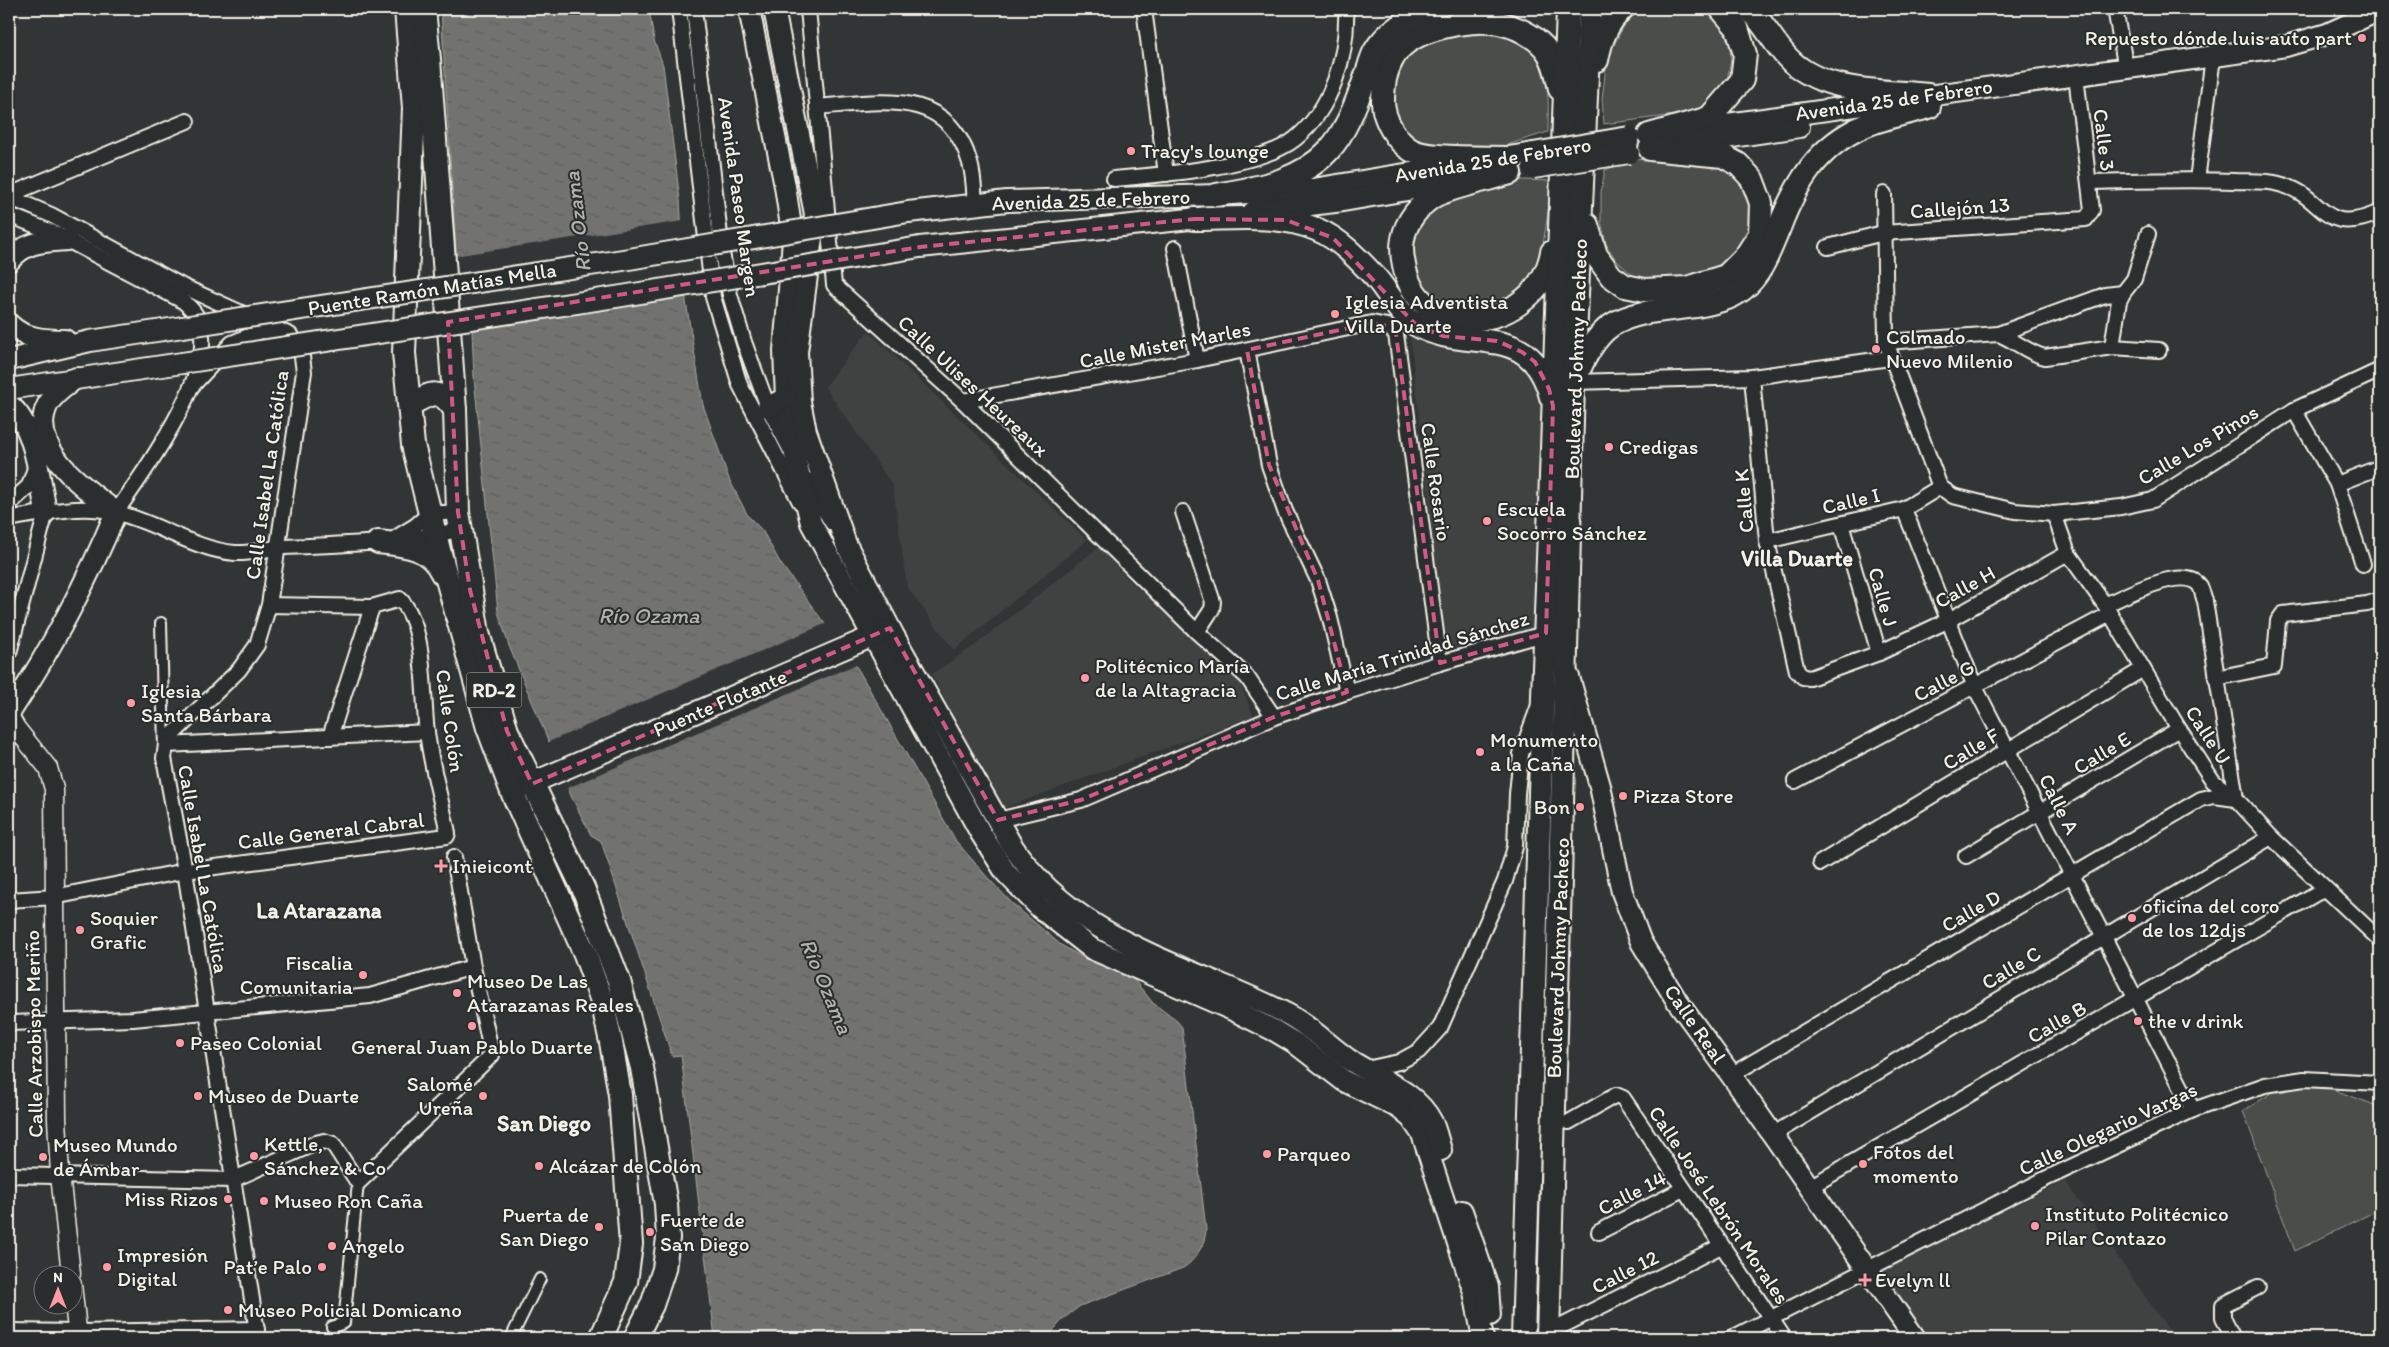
<svg xmlns="http://www.w3.org/2000/svg" width="2389" height="1347" font-family="Itim,sans-serif">
<style>
.built{fill:#404242}
.green{fill:#4b4d4c;stroke:#a09f9a}
.water{fill:url(#water-ripples);stroke:#a6a5a0}
.pier{fill:#323535}
.lines{fill:none;stroke-linecap:round;stroke-linejoin:round}
.pedestrian-casing{stroke:#f4f1e8;stroke-width:14}
.minor-casing{stroke:#f4f1e8;stroke-width:18}
.tertiary-casing{stroke:#f4f1e8;stroke-width:21}
.secondary-casing{stroke:#f4f1e8;stroke-width:24}
.primary-casing{stroke:#f4f1e8;stroke-width:26}
.pedestrian{stroke:#2a2d2e;stroke-width:10}
.minor{stroke:#2a2d2e;stroke-width:14}
.tertiary{stroke:#2a2d2e;stroke-width:18}
.secondary{stroke:#2a2d2e;stroke-width:20}
.primary{stroke:#2a2d2e;stroke-width:22}
.secondary-bridge-casing{stroke:#f4f1e8;stroke-width:24;stroke-linecap:butt}
.secondary-bridge{stroke:#2a2d2e;stroke-width:20}
.marked{fill:none;stroke:#d15985;stroke-width:4;stroke-dasharray:10 6;stroke-linejoin:round}
.poi-dot{fill:#ff9aa2;stroke:#2a2d2e;stroke-width:2}
.labels{text-anchor:middle;stroke-width:4;stroke-linejoin:round;paint-order:stroke}
.shield{fill:#2a2d2e;stroke:#b7b6b0;stroke-width:1}
.shield-label{font-size:20px;font-weight:bold;fill:#f4f1e8}
.poi-label{font-size:21px;fill:#f4f1e8;stroke:#2a2d2e;text-anchor:start}
.street-label{font-size:21px;fill:#f4f1e8;stroke:#2a2d2e}
.water-label{font-size:22px;font-style:italic;fill:#b3b2ac;stroke:#2a2d2e}
.neighbourhood-label{font-size:22px;font-weight:bold;fill:#f4f1e8;stroke:#2a2d2e}
</style>
<defs>
<pattern id="water-ripples" width="26" height="14" patternUnits="userSpaceOnUse" patternTransform="scale(1.25)"><rect width="26" height="14" fill="#727370"/><path d="M2 4q2-2 4 0t4 0M15 11q2-2 4 0t4 0" fill="none" stroke="#5e5e5b"/></pattern>
</defs>
<rect width="100%" height="100%" fill="#323535"/>
<filter id="ink" filterUnits="userSpaceOnUse"><feTurbulence type="fractalNoise" baseFrequency=".02" numOctaves="2"/><feDisplacementMap in="SourceGraphic" scale="10" xChannelSelector="R" yChannelSelector="G"/><feConvolveMatrix kernelMatrix="1 2 1 2 8 2 1 2 1" color-interpolation-filters="sRGB"/></filter>
<g filter="url(#ink)">
<!-- built -->
<g class="built">
<path d="M868,331l219,209 -133,110 -47,-63 -14,-101 -68,-99z"/>
<path d="M1410,335l35,13 50,1 33,15 22,52 -13,210 -91,25z"/>
<path d="M1099,547l26,29 115,106 13,34 -249,92 -42,-73 -30,-61 42,-28z"/>
<path d="M2065,1181l109,157h-247l-46,-67z"/>
</g>
<!-- green -->
<g class="green">
<path d="M1642,9h61l16,13 10,18 2,20 -4,20 -19,25 -18,8 -86,11 -2,-25 5,-41 19,-36z"/>
<path d="M1488,29c62,20 61,44 60,103l-54,17 -47,3 -38,-14 -13,-21 -5,-24 3,-24 22,-27z"/>
<path d="M1663,156l50,3 33,25 7,24 -3,25 -12,24 -52,27 -50,-6 -20,-18 -10,-16 -5,-23v-29l4,-22 30,-11z"/>
<path d="M1522,180l31,1 -11,70 -18,42 -38,20 -44,-9 -17,-14 -11,-20 -2,-38 10,-21 64,-26z"/>
<path d="M2283,1086h41l56,21v102l-85,42 -52,-140z"/>
</g>
<!-- water -->
<path class="water" d="M441,9h208l5,31 9,25 17,135 6,102 17,103 26,74 19,37 14,14 19,34 77,105 98,172 32,37 25,26 48,41 21,12 45,18 8,6 18,22 24,18 5,6 24,202c0,15 -11,32 -23,39l-103,38 -17,13 -16,19h-332l-34,-283 -9,1 -71,-215 -10,-6 -19,-37 -63,-152 -11,-34 -24,-234 -2,-48 -16,-76z"/>
<!-- pier -->
<g class="pier">
<path d="M683,221l5,75 -219,32 -15,-72z"/>
<path d="M827,623l30,41 -292,125 -19,-46z"/>
</g>
<g class="lines">
<!-- pedestrian casing -->
<g class="pedestrian-casing">
<g id="pedestrian">
<path d="M161,623l3,126"/>
<path d="M332,1327l12,-4 14,-140"/>
<path d="M511,1338l29,-59"/>
</g>
</g>
<!-- minor casing -->
<g class="minor-casing">
<g id="minor">
<path d="M679,9l34,288 27,88 60,117"/>
<path d="M694,9l28,244 8,42 14,47 24,65 22,42"/>
<path d="M808,9l26,276 129,116 234,231 50,45 27,40"/>
<path d="M1144,9l22,165"/>
<path d="M2115,9l11,60"/>
<path d="M817,107c63,-5 131,-21 153,56 4,13 4,28 5,42"/>
<path d="M1114,179c45,-4 146,-12 181,-40 37,-30 53,-84 51,-130"/>
<path d="M2197,180l16,-123"/>
<path d="M2089,182c49,-1 97,-3 145,-1 14,1 31,-1 45,3 47,11 41,55 101,28"/>
<path d="M1884,194l2,148 54,145"/>
<path d="M9,195l178,-74"/>
<path d="M9,197l42,18 131,71 108,49 11,14 3,23 -35,233 -12,40 -18,25 -68,66 -5,9 -2,13 21,113 73,467"/>
<path d="M9,215l45,18 129,68c9,8 16,15 18,28 11,48 -57,144 -85,183"/>
<path d="M1828,247l55,-14 203,-14 6,-9 -16,-134"/>
<path d="M1175,248l22,112"/>
<path d="M2123,293l11,-14 14,-45"/>
<path d="M1998,334c17,6 30,19 47,23l67,-10 47,3"/>
<path d="M1886,342l112,-8 107,-39 18,-2 -4,8 -7,46"/>
<path d="M1247,350l22,115 16,46 33,69 12,38 17,74"/>
<path d="M1752,377l15,164 30,130 6,6 7,1 69,-25 68,-32 121,-68"/>
<path d="M1573,382l179,-5 138,-19"/>
<path d="M192,386l40,-43 29,-12 16,2"/>
<path d="M963,401l234,-41 175,-37 15,3 9,8 44,329"/>
<path d="M2294,410l43,74 26,80"/>
<path d="M806,479l26,44"/>
<path d="M2337,484l43,-17"/>
<path d="M1940,487l13,9 62,15 39,3 67,-7 32,-7 141,-90 86,-40"/>
<path d="M9,504l20,-18 7,-21"/>
<path d="M1904,509l71,178 218,423"/>
<path d="M1183,512l30,90 -1,7 -15,23"/>
<path d="M2054,514l14,39 37,52 74,124 34,52 23,18 35,38 109,103"/>
<path d="M9,519c34,-6 70,-15 105,-7 41,9 78,37 121,41 16,1 33,-5 49,-6 59,-3 120,-3 177,-18"/>
<path d="M1841,524l38,129"/>
<path d="M397,537l18,-11 14,-12 29,-2"/>
<path d="M1767,541l137,-32 36,-22"/>
<path d="M269,605l103,2"/>
<path d="M2105,605c18,-8 79,-41 95,-19 2,4 3,11 5,15l31,198"/>
<path d="M9,653l37,-141"/>
<path d="M2216,678l58,-12 4,-45 5,-7 84,-10 13,-4"/>
<path d="M166,745l261,-13"/>
<path d="M1795,781l315,-167"/>
<path d="M998,820l83,-20 193,-83 73,-25 93,-29 111,-31"/>
<path d="M1966,856l213,-127"/>
<path d="M1820,863l323,-194"/>
<path d="M9,900l45,-3 131,-26 262,-35 1,-3c-7,-34 -17,-67 -21,-101 -5,-37 0,-105 -27,-133l-28,8 -42,130"/>
<path d="M9,1023l124,-4 237,-23 103,-29"/>
<path d="M1366,1069l33,-7 20,-11 21,-23 65,-147 10,-34 2,-53 4,-40 17,-46"/>
<path d="M1731,1075l470,-276 13,-3 22,3"/>
<path d="M1569,1122l47,-27 7,3 161,240"/>
<path d="M1772,1135l499,-298"/>
<path d="M9,1175l223,5 84,-37 8,-2 9,3 25,39 134,-128 -19,-88 -19,-110"/>
<path d="M1808,1188l516,-299"/>
<path d="M1599,1232l84,-43"/>
<path d="M9,1331l69,1 179,-3"/>
<path d="M1548,1333l173,-87"/>
<path d="M1732,1338l313,-159 148,-69 72,-25 39,-6 76,4"/>
<path d="M2233,1338l-10,-20v-13l35,-18"/>
</g>
</g>
<!-- tertiary casing -->
<g class="tertiary-casing">
<g id="tertiary">
<path d="M9,716l7,12 32,40 6,21 3,330 3,56 11,99"/>
<path d="M72,1285l6,53"/>
<path d="M2377,1338l3,-1"/>
</g>
</g>
<!-- secondary casing -->
<g class="secondary-casing">
<g id="secondary">
<path d="M749,9l36,177 8,54 -9,111 2,47 10,63 15,62 169,309 26,41 34,35 52,41 143,62 40,20 20,12 49,38 55,27 12,10 11,16 52,158 9,46"/>
<path d="M774,9l41,205 -18,138 3,50 6,29 40,113 48,92 117,208c64,99 178,120 276,170 23,12 40,30 61,45 28,19 68,31 84,63 4,8 6,19 9,28"/>
<path d="M1691,129l595,-83 41,-12 53,-24"/>
<path d="M1672,146l127,-19"/>
<path d="M908,212l99,-11 209,-6 97,-6 220,-36"/>
<path d="M1253,212l90,-11 111,-19"/>
<path d="M920,247l289,-30"/>
<path d="M9,261c17,-20 33,-19 58,-21"/>
<path d="M9,324c14,15 37,16 56,16"/>
<path d="M9,360l81,-19 73,-11"/>
<path d="M9,389l173,-26"/>
<path d="M9,405c26,19 31,76 37,107"/>
<path d="M768,407l18,-9"/>
<path d="M1569,677l31,109 22,106 19,50 36,59 54,74 184,263"/>
<path d="M9,714c41,-63 78,-132 107,-202 -29,-22 -91,-64 -68,-108 6,-11 18,-18 28,-26"/>
<path d="M518,789l369,-159"/>
<path d="M1462,1211l26,76 2,28"/>
</g>
</g>
<!-- primary casing -->
<g class="primary-casing">
<g id="primary">
<path d="M406,9l8,99 -10,245 9,92 26,105 49,178 24,64 73,162 17,47 9,41 9,53 11,149 -5,38 -25,56"/>
<path d="M424,9l5,50 26,351 3,102 20,121 29,98 76,157 36,93 23,87 24,136 2,34 -4,31 -12,36 -17,33"/>
<path d="M1749,9c15,14 24,33 38,48 34,37 95,33 141,38"/>
<path d="M1597,60c4,-21 10,-37 25,-51"/>
<path d="M1649,135l60,-17 33,-38 3,-26 -8,-26 -16,-19"/>
<path d="M1509,158c-22,-1 -81,2 -98,-8 -15,-9 -27,-30 -28,-47 0,-18 2,-32 11,-47 16,-27 75,-38 104,-33 17,3 35,12 46,24 10,11 13,29 16,42"/>
<path d="M1510,173c-20,6 -57,14 -74,22 -16,9 -30,26 -33,44 -2,10 -1,17 1,26 15,82 134,66 148,-13"/>
<path d="M1216,195c40,-7 83,-13 112,-44 19,-20 29,-50 38,-75 3,-8 5,-18 9,-25 13,-22 39,-35 62,-42"/>
<path d="M1194,219c40,0 87,-6 124,11 22,9 42,31 58,48 13,15 22,35 39,46 51,31 115,-7 136,73"/>
<path d="M1587,225l9,30 15,21 14,10 20,4 42,-2 39,-12 19,-19 15,-23 1,-31 -9,-24 -14,-15 -15,-8 -73,-7"/>
<path d="M1576,377c7,-18 20,-42 36,-52 24,-15 59,-15 85,-19 16,-3 34,-7 46,-17 19,-15 27,-40 36,-61 17,-45 39,-82 85,-102 20,-9 44,-13 65,-19"/>
<path d="M410,405c21,-12 29,-18 45,5"/>
<path d="M378,542c27,3 51,4 64,31"/>
<path d="M1523,1338l20,-642 25,-687"/>
<path d="M1548,1338l25,-956 17,-373"/>
</g>
</g>
<!-- pedestrian -->
<use href="#pedestrian" class="pedestrian"/>
<!-- minor -->
<use href="#minor" class="minor"/>
<!-- tertiary -->
<use href="#tertiary" class="tertiary"/>
<!-- secondary -->
<use href="#secondary" class="secondary"/>
<!-- primary -->
<use href="#primary" class="primary"/>
<!-- secondary-bridge casing -->
<g class="secondary-bridge-casing">
<g id="secondary-bridge">
<path d="M1533,153l96,-16"/>
<path d="M1533,168l96,-15"/>
<path d="M163,330l460,-70 285,-48"/>
<path d="M182,363l440,-67 298,-49"/>
</g>
</g>
<!-- secondary-bridge -->
<use href="#secondary-bridge" class="secondary-bridge"/>
</g>
</g>
<!-- marked area -->
<path class="marked" d="M1194,219l92,1 47,18 83,87 27,11 54,5 25,11 13,10 14,27 4,17 -7,227 -106,30 -44,-329 -9,-8 -15,-3 -125,27 22,115 49,115 29,112 -73,25 -193,83 -83,20 -108,-192 -358,156 -25,-53 -37,-141 -12,-78 -10,-190 472,-75z"/>
<!-- markers -->
<g class="poi-dot">
<circle cx="2362" cy="38" r="5"/>
<circle cx="1131" cy="151" r="5"/>
<circle cx="1335" cy="314" r="5"/>
<circle cx="1876" cy="349" r="5"/>
<circle cx="1609" cy="447" r="5"/>
<circle cx="1487" cy="521" r="5"/>
<circle cx="1085" cy="678" r="5"/>
<circle cx="131" cy="703" r="5"/>
<circle cx="1480" cy="752" r="5"/>
<circle cx="1623" cy="796" r="5"/>
<circle cx="1580" cy="807" r="5"/>
<path d="M438.5 858.5h5v5h5v5h-5v5h-5v-5h-5v-5h5z"/>
<circle cx="2132" cy="918" r="5"/>
<circle cx="80" cy="930" r="5"/>
<circle cx="363" cy="975" r="5"/>
<circle cx="457" cy="993" r="5"/>
<circle cx="2138" cy="1021" r="5"/>
<circle cx="472" cy="1026" r="5"/>
<circle cx="180" cy="1043" r="5"/>
<circle cx="198" cy="1096" r="5"/>
<circle cx="483" cy="1096" r="5"/>
<circle cx="1267" cy="1154" r="5"/>
<circle cx="254" cy="1156" r="5"/>
<circle cx="43" cy="1157" r="5"/>
<circle cx="1863" cy="1164" r="5"/>
<circle cx="539" cy="1166" r="5"/>
<circle cx="228" cy="1199" r="5"/>
<circle cx="264" cy="1201" r="5"/>
<circle cx="2035" cy="1226" r="5"/>
<circle cx="599" cy="1227" r="5"/>
<circle cx="650" cy="1232" r="5"/>
<circle cx="332" cy="1246" r="5"/>
<circle cx="107" cy="1267" r="5"/>
<circle cx="322" cy="1267" r="5"/>
<path d="M1862.5 1272.5h5v5h5v5h-5v5h-5v-5h-5v-5h5z"/>
<circle cx="228" cy="1310" r="5"/>
</g>
<g class="labels">
<!-- shield labels -->
<rect class="shield" x="466.5" y="672.5" width="55" height="35" rx="4"/>
<g class="shield-label">
<text x="494" y="697">RD-2</text>
</g>
<!-- poi labels -->
<g class="poi-label">
<text x="2352" y="45" text-anchor="end">Repuesto dónde luis auto part</text>
<text x="1141" y="158">Tracy's lounge</text>
<text x="1345" y="309">Iglesia Adventista<tspan x="1345" dy="24">Villa Duarte</tspan></text>
<text x="1886" y="344">Colmado<tspan x="1886" dy="24">Nuevo Milenio</tspan></text>
<text x="1619" y="454">Credigas</text>
<text x="1497" y="516">Escuela<tspan x="1497" dy="24">Socorro Sánchez</tspan></text>
<text x="1095" y="673">Politécnico María<tspan x="1095" dy="24">de la Altagracia</tspan></text>
<text x="141" y="698">Iglesia<tspan x="141" dy="24">Santa Bárbara</tspan></text>
<text x="1490" y="747">Monumento<tspan x="1490" dy="24">a la Caña</tspan></text>
<text x="1633" y="803">Pizza Store</text>
<text x="1570" y="814" text-anchor="end">Bon</text>
<text x="452" y="873">Inieicont</text>
<text x="2142" y="913">oficina del coro<tspan x="2142" dy="24">de los 12djs</tspan></text>
<text x="90" y="925">Soquier<tspan x="90" dy="24">Grafic</tspan></text>
<text x="353" y="970" text-anchor="end">Fiscalia<tspan x="353" dy="24">Comunitaria</tspan></text>
<text x="467" y="988">Museo De Las<tspan x="467" dy="24">Atarazanas Reales</tspan></text>
<text x="2148" y="1028">the v drink</text>
<text x="190" y="1050">Paseo Colonial</text>
<text x="472" y="1054" text-anchor="middle">General Juan Pablo Duarte</text>
<text x="473" y="1091" text-anchor="end">Salomé<tspan x="473" dy="24">Ureña</tspan></text>
<text x="208" y="1103">Museo de Duarte</text>
<text x="264" y="1151">Kettle,<tspan x="264" dy="24">Sánchez &amp; Co</tspan></text>
<text x="53" y="1152">Museo Mundo<tspan x="53" dy="24">de Ámbar</tspan></text>
<text x="1873" y="1159">Fotos del<tspan x="1873" dy="24">momento</tspan></text>
<text x="1277" y="1161">Parqueo</text>
<text x="549" y="1173">Alcázar de Colón</text>
<text x="218" y="1206" text-anchor="end">Miss Rizos</text>
<text x="274" y="1208">Museo Ron Caña</text>
<text x="2045" y="1221">Instituto Politécnico<tspan x="2045" dy="24">Pilar Contazo</tspan></text>
<text x="589" y="1222" text-anchor="end">Puerta de<tspan x="589" dy="24">San Diego</tspan></text>
<text x="660" y="1227">Fuerte de<tspan x="660" dy="24">San Diego</tspan></text>
<text x="342" y="1253">Angelo</text>
<text x="117" y="1262">Impresión<tspan x="117" dy="24">Digital</tspan></text>
<text x="312" y="1274" text-anchor="end">Pat’e Palo</text>
<text x="1875" y="1287">Evelyn ll</text>
<text x="238" y="1317">Museo Policial Domicano</text>
</g>
<!-- street labels -->
<g class="street-label">
<text transform="translate(1894 100) rotate(-8)" y="7">Avenida 25 de Febrero</text>
<text transform="translate(2104 140) rotate(83)" y="7">Calle 3</text>
<text transform="translate(1493 160) rotate(-9)" y="7">Avenida 25 de Febrero</text>
<text transform="translate(739 197) rotate(82)" y="7">Avenida Paseo Margen</text>
<text transform="translate(1091 200) rotate(-2)" y="7">Avenida 25 de Febrero</text>
<text transform="translate(1960 208) rotate(-4)" y="7">Callejón 13</text>
<text transform="translate(432 289) rotate(-9)" y="7">Puente Ramón Matías Mella</text>
<text transform="translate(1165 345) rotate(-11)" y="7">Calle Mister Marles</text>
<text transform="translate(1576 359) rotate(-88)" y="7">Boulevard Johnny Pacheco</text>
<text transform="translate(973 386) rotate(43)" y="7">Calle Ulises Heureaux</text>
<text transform="translate(2198 445) rotate(-31)" y="7">Calle Los Pinos</text>
<text transform="translate(267 475) rotate(-82)" y="7">Calle Isabel La Católica</text>
<text transform="translate(1436 482) rotate(82)" y="7">Calle Rosario</text>
<text transform="translate(1744 501) rotate(-95)" y="7">Calle K</text>
<text transform="translate(1851 501) rotate(-13)" y="7">Calle I</text>
<text transform="translate(1965 587) rotate(-29)" y="7">Calle H</text>
<text transform="translate(1883 597) rotate(74)" y="7">Calle J</text>
<text transform="translate(1402 656) rotate(-17)" y="7">Calle María Trinidad Sánchez</text>
<text transform="translate(1944 681) rotate(-28)" y="7">Calle G</text>
<text transform="translate(720 703) rotate(-23)" y="7">Puente Flotante</text>
<text transform="translate(450 721) rotate(82)" y="7">Calle Colón</text>
<text transform="translate(2208 735) rotate(57)" y="7">Calle U</text>
<text transform="translate(1971 749) rotate(-31)" y="7">Calle F</text>
<text transform="translate(2102 753) rotate(-31)" y="7">Calle E</text>
<text transform="translate(2059 804) rotate(63)" y="7">Calle A</text>
<text transform="translate(331 831) rotate(-7)" y="7">Calle General Cabral</text>
<text transform="translate(203 869) rotate(80)" y="7">Calle Isabel La Católica</text>
<text transform="translate(1971 911) rotate(-30)" y="7">Calle D</text>
<text transform="translate(1558 958) rotate(-88)" y="7">Boulevard Johnny Pacheco</text>
<text transform="translate(2011 968) rotate(-31)" y="7">Calle C</text>
<text transform="translate(2057 1022) rotate(-30)" y="7">Calle B</text>
<text transform="translate(1695 1024) rotate(55)" y="7">Calle Real</text>
<text transform="translate(34 1034) rotate(-91)" y="7">Calle Arzobispo Meriño</text>
<text transform="translate(2108 1129) rotate(-25)" y="7">Calle Olegario Vargas</text>
<text transform="translate(1632 1193) rotate(-27)" y="7">Calle 14</text>
<text transform="translate(1719 1205) rotate(56)" y="7">Calle José Lebrón Morales</text>
<text transform="translate(1625 1272) rotate(-27)" y="7">Calle 12</text>
</g>
<!-- water labels -->
<g class="water-label">
<text transform="translate(577 222) rotate(-97)" y="8">Río Ozama</text>
<text x="649" y="623">Río Ozama</text>
<text transform="translate(827 986) rotate(67)" y="8">Río Ozama</text>
</g>
<!-- neighbourhood labels -->
<g class="neighbourhood-label">
<text x="1797" y="566">Villa Duarte</text>
<text x="319" y="918">La Atarazana</text>
<text x="544" y="1131">San Diego</text>
</g>
</g>
<!-- margin -->
<rect width="2389" height="1347" fill="none" stroke="#2a2d2e" stroke-width="30"/>
<rect x="15" y="15" width="2359" height="1317" fill="none" stroke="#f4f1e8" stroke-width="2" filter="url(#ink)"/>
<!-- north arrow -->
<g transform="translate(58 1290)"><circle r="24" fill="#2a2d2e" stroke="#7b7b78"/>
<path d="M0-4L9 19L0 12L-9 19Z" fill="#ff9aa2"/>
<text y="-8" font-size="14" font-weight="bold" text-anchor="middle" fill="#f4f1e8">N</text>
</g>
</svg>
